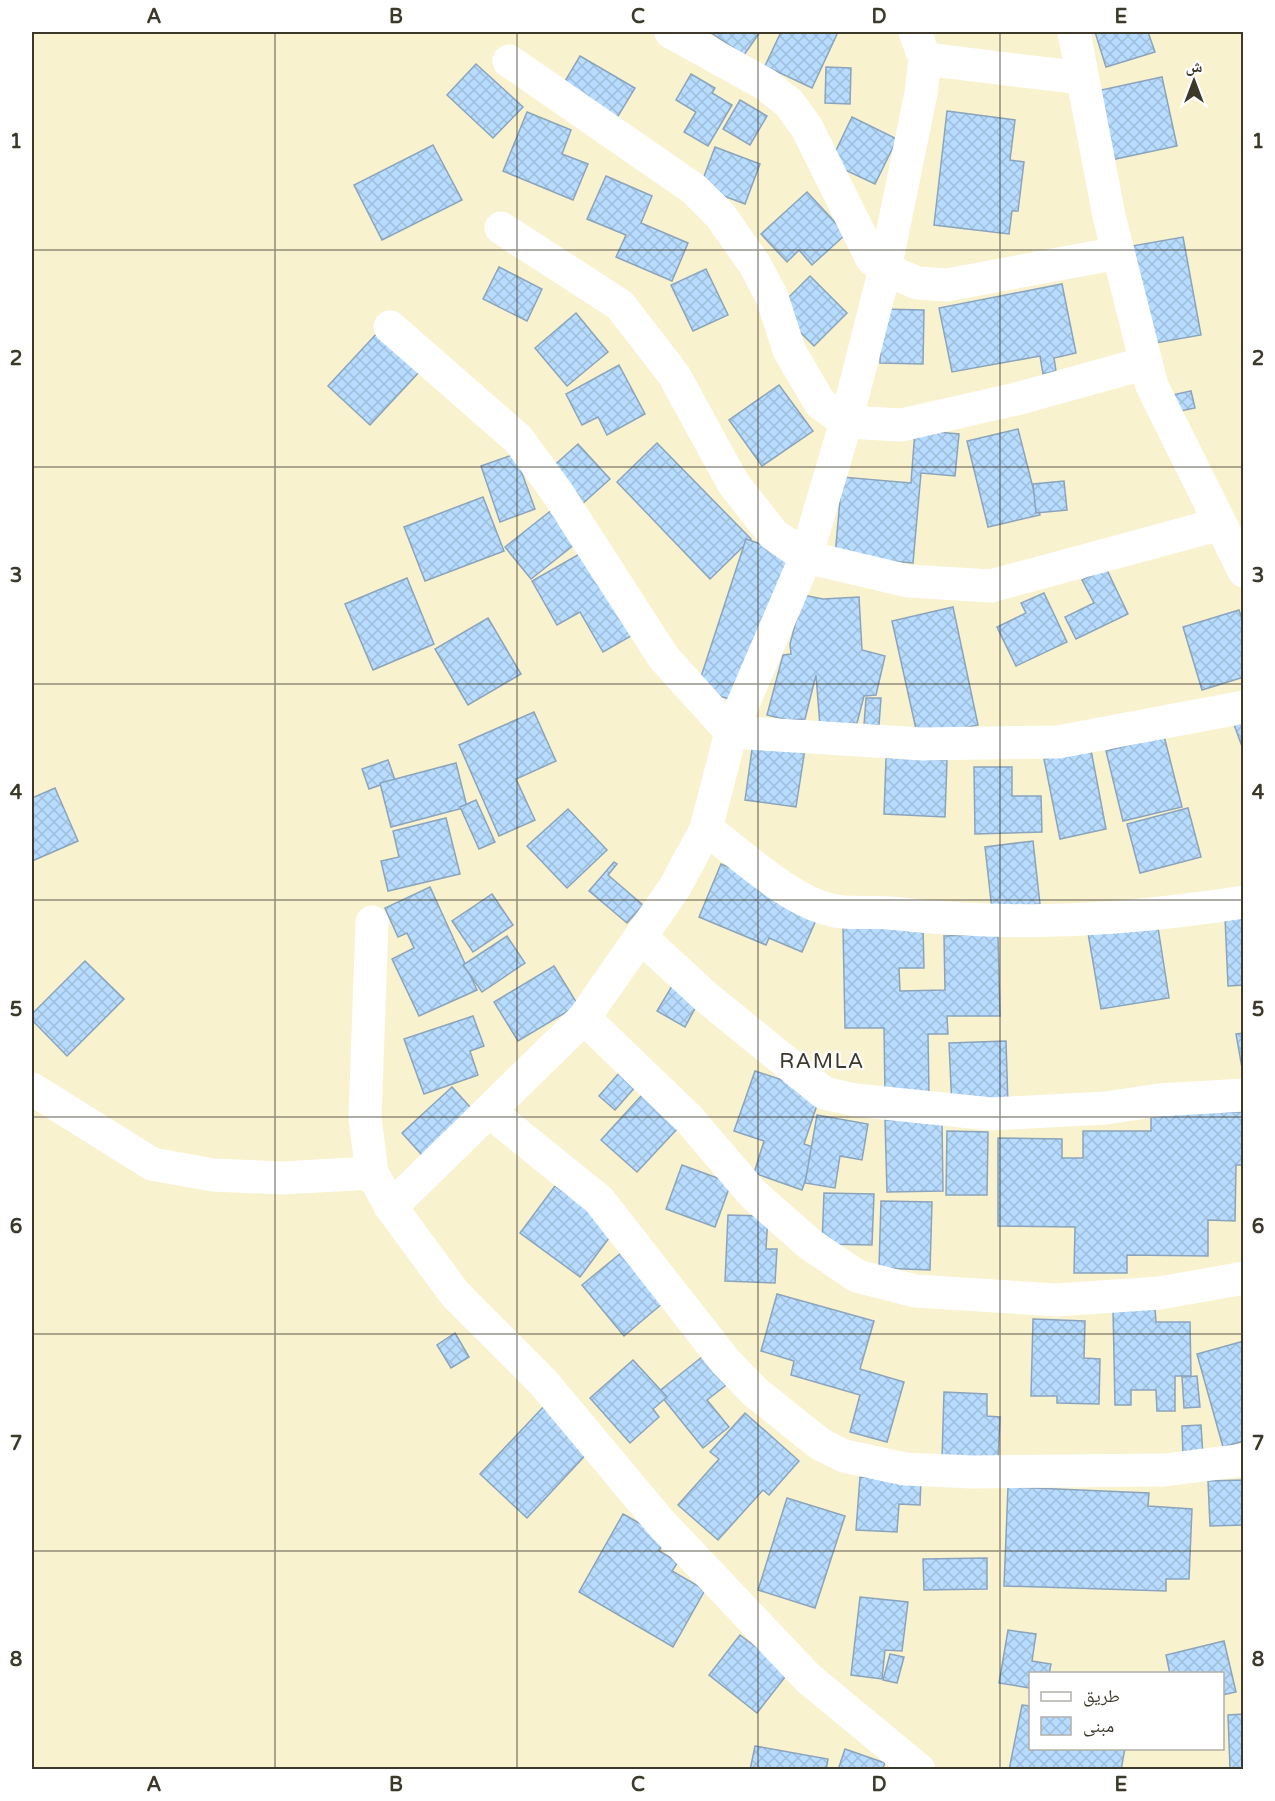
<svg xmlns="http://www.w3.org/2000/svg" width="1275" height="1801" font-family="'Varela Round','Noto Naskh Arabic',sans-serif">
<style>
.building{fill:url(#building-cross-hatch);stroke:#8ba4bc;stroke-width:1.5}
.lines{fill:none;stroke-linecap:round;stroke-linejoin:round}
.street{stroke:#fff;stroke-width:33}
.grid{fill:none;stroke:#3c392b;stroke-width:1.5;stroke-opacity:0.55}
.labels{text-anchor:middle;stroke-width:4.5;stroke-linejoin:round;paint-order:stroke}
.quarter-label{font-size:21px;letter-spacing:1.5px;fill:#3c392b;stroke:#fff}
.neatline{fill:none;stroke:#3c392b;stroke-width:2}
.grid-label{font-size:20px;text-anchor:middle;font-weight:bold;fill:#3c392b}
</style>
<defs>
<pattern id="building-cross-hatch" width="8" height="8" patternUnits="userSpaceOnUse" patternTransform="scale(1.5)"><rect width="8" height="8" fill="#b7dcff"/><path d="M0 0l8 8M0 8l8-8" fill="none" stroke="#9ebedb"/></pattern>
</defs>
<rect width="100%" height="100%" fill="#f9f2cf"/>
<!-- building -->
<g class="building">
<path d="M710,32h50l-16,23z"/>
<path d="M781,32h57l-26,56 -47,-22z"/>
<path d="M1095,32h53l7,20 -49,15z"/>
<path d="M580,56l55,32 -23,38 -54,-33z"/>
<path d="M476,64l47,43 -30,31 -46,-43z"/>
<path d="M826,67l25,1 -1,36 -25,-1z"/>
<path d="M691,74l24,14 -3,5 20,12 -24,41 -24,-14 12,-20 -20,-12z"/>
<path d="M1162,77l15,69 -71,15 -14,-69z"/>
<path d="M740,100l27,16 -17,29 -27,-16z"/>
<path d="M947,111l68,9 -5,40 14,2 -6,49h-6l-3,23 -75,-9z"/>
<path d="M527,112l44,18 -9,24 26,10 -15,36 -70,-29z"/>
<path d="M852,117l45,22 -22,45 -45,-21z"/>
<path d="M433,145l29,55 -80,40 -28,-55z"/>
<path d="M715,147l45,17 -15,40 -45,-17z"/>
<path d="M606,176l46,20 -11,27 47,20 -16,38 -56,-24 10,-22 -39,-16z"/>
<path d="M807,192l39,42 -34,31 -13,-15 -12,12 -26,-28z"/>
<path d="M1183,237l18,98 -51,9 -18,-98z"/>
<path d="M499,267l43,22 -15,32 -44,-22z"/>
<path d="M706,269l22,46 -35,16 -22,-46z"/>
<path d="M810,276l37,37 -33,33 -37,-37z"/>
<path d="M1062,284l14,69 -22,5 2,13 -13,3 -3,-18 -88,16 -13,-64z"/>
<path d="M881,309l43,1 -1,54 -43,-1z"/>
<path d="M576,313l32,39 -41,34 -32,-38z"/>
<path d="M379,331l42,39 -51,55 -42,-39z"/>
<path d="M619,365l26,49 -38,21 -9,-18 -16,8 -16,-31z"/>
<path d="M779,385l34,46 -51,35 -33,-46z"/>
<path d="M1191,391l4,17 -20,4 -3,-17z"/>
<path d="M1018,429l22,86 -52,12 -21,-86z"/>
<path d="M915,430l44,4 -4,42 -34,-3 -8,90 -78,-7 7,-79 69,6z"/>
<path d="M657,443l94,96 -41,40 -93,-97z"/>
<path d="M578,444l32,35 -29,26 -32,-35z"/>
<path d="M515,454l20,55 -35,13 -19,-56z"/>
<path d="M1064,481l3,29 -31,3 -3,-29z"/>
<path d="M483,497l21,54 -79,30 -21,-54z"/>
<path d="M553,509l26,32 -48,38 -26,-32z"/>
<path d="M746,539l50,17 -57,146 -42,-13z"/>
<path d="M590,548l48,84 -35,20 -23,-40 -23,13 -25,-44z"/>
<path d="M1106,568l22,46 -52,25 -11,-22 29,-14 -12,-23z"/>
<path d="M407,578l27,66 -61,26 -28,-66z"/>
<path d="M1044,593l23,49 -51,24 -19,-39 29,-14 -5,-10z"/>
<path d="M803,595l20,4 36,-2 3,53 23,6 -9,39 -12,1 -7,27 -37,3 -4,-51 -11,44 -17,1 -21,-5 16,-60 8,-1 -1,-10z"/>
<path d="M953,607l25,118 -60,13 -26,-117z"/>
<path d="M1239,610l5,14v53l-42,13 -19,-63z"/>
<path d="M488,618l33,56 -53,31 -33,-56z"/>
<path d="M866,698h15l-2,27h-15z"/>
<path d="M534,712l22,49 -40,18 19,41 -36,16 -40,-91z"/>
<path d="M1244,715v37l-12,-33z"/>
<path d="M1164,736l18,71 -59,14 -17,-70z"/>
<path d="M753,742l52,7 -9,58 -51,-7z"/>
<path d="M1091,750l15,79 -46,10 -16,-80z"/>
<path d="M886,758l61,2 -2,57 -61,-3z"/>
<path d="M388,760l7,20 -26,9 -7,-20z"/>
<path d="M456,763l11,44 -76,20 -11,-44z"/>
<path d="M974,767h38v29h29l1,36 -67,2z"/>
<path d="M55,788l23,53 -46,20v-63z"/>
<path d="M476,800l19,42 -16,7 -19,-42z"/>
<path d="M1188,808l13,49 -61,16 -13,-49z"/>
<path d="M568,809l39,41 -40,38 -40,-42z"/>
<path d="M446,818l14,56 -72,17 -7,-30 18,-4 -6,-26z"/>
<path d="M1033,841l7,63 -48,6 -7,-63z"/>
<path d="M614,862l3,2 -9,11 35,30 -16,18 -38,-32z"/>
<path d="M721,864l63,26 36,21 -18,41 -33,-14 -3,7 -67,-28z"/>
<path d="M430,887l47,103 -58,26 -27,-57 22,-11 -7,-15 -9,4 -13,-29z"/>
<path d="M492,894l21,31 -40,27 -21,-31z"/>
<path d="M1244,916v69l-16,1 -3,-69z"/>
<path d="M1157,921l12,77 -68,11 -13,-76z"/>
<path d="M923,927l1,41h-25l1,23 45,-1 -1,-54 54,-2 2,82h-53l1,18h-20l1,61h-44l-1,-67h-39l-2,-100z"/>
<path d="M507,936l18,27 -43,29 -19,-27z"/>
<path d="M85,961l39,38 -57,57 -35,-36v-6z"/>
<path d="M554,966l24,39 -60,36 -24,-39z"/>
<path d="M672,986l27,15 -14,26 -28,-16z"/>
<path d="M473,1016l11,30 -14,5 8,24 -54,19 -20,-55z"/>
<path d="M1244,1033v46l-8,-45z"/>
<path d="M1006,1041l2,65 -56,2 -3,-65z"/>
<path d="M755,1071l66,22 -17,51 12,4 -14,42 -48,-17 10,-32 -30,-10z"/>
<path d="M620,1072l16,14 -21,24 -16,-14z"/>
<path d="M452,1087l29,32 -50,46 -29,-32z"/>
<path d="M642,1095l36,33 -41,44 -36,-32z"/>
<path d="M1151,1111l93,1 -1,53h-7l-1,56 -27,-1v36l-81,-1v18h-53l1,-46 -77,-1v-88l64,1v19h21v-27h68z"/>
<path d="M817,1115l51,9 -6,36 -22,-4 -5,32 -30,-5z"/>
<path d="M914,1119l28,3 1,69 -56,1 -2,-72z"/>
<path d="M947,1131l41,1 -1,63h-41z"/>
<path d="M682,1165l49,18 -16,44 -49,-18z"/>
<path d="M555,1186l60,44 -35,47 -60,-44z"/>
<path d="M824,1193l50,1 -2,51 -50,-1z"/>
<path d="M881,1201l51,1 -2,68 -51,-2z"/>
<path d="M728,1215l40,1 -2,33h11l-2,34 -50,-2z"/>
<path d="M621,1253l42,50 -39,33 -42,-51z"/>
<path d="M777,1294l97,27 -14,48 44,13 -17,60 -37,-10 10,-37 -69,-20 3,-14 -33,-10z"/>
<path d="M1155,1309l1,13h34l1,54h-16v35h-18l-1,-21h-25v15h-16l-2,-95z"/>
<path d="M1033,1319l52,2 -1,37 16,1 -1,45 -42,-1v-7h-26z"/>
<path d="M455,1333l14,24 -18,11 -14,-23z"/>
<path d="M1244,1341v100l-21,6 -26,-93z"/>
<path d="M707,1353l23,29 -23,18 22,27 -26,21 -45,-56z"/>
<path d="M633,1360l34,37 -14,12 6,8 -29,26 -40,-45z"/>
<path d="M1197,1376l3,31 -16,1 -2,-31z"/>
<path d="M944,1392l43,2v22l13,1 -2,44 -56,-2z"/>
<path d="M546,1404l47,43 -66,71 -47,-44z"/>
<path d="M745,1413l54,48 -30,34 -6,-5 -45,50 -40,-35 41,-46 -9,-7z"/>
<path d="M1201,1425l2,31 -20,2 -1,-32z"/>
<path d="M860,1477l61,3 -1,25 -21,-1 -2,28 -41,-2z"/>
<path d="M1244,1480v45l-34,1 -2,-45z"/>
<path d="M1008,1487l141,6 -1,13 44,3 -3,70h-23v12l-162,-5z"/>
<path d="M787,1498l58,18 -30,92 -57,-18z"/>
<path d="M623,1514l43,24 -7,13 19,11 -6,9 33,19 -32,57 -94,-55z"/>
<path d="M987,1558v31l-63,1 -1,-31z"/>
<path d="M860,1597l48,5 -6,49 -17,-1 -3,29 -31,-4z"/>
<path d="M1008,1630l28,4 -4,27 19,3 -2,10h-19v14l-31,-5z"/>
<path d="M740,1635l49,37 -32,41 -48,-38z"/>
<path d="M1224,1641l12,51 -14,3v-21h-52l-4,-19z"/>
<path d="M890,1654l14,3 -7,26 -14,-3z"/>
<path d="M1022,1705l8,1v42h95l-4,22h-112z"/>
<path d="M1244,1714v54h-14l-2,-53z"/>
<path d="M755,1746l73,13 -2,11h-76z"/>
<path d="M845,1749l40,14 -3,7h-44z"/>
</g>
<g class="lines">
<!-- street -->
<g class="street">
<path d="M671,32l94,52 24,19 18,25 65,131 13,10 32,14 30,2 171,-32"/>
<path d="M1074,32l35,184 43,170 92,185"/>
<path d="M925,59l157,19"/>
<path d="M509,61l185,128 26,26 35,50 17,32 17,53 31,53 26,19 55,3 115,-26 130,-36"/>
<path d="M501,228l119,77 54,70 59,108 40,51 33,23 102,24 83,5 229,-62"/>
<path d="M390,327l128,112 39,53 107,166 67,74 191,12 136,-2 186,-35"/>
<path d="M706,829c36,26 82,71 125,81 18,5 40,1 59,3 125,14 230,8 354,-11"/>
<path d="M372,922l-7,196 7,55 19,34 64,87 88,88 117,140 148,156 111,92"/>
<path d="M641,937l65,60 118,96 31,7 136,14 115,-6 53,-8 85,-5"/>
<path d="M584,1018l105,101 64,75 58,51 46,31 58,15 141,9 104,-7 84,-15"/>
<path d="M32,1089l120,75 61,11 69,3 90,-5"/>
<path d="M490,1112l109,88 126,161 30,31 65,52 24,12 61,13 67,3 192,-2 80,-10"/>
<path d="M391,1207l193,-189 91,-131 31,-58 25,-97 75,-175 40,-135 39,-153 36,-176 4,-34 -10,-27"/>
</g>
</g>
<!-- grid -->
<path class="grid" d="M275,32v1738M517,32v1738M758,32v1738M1000,32v1738M32,250h1212M32,467h1212M32,684h1212M32,900h1212M32,1117h1212M32,1334h1212M32,1551h1212"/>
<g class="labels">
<!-- quarter labels -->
<g class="quarter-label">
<text x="822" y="1068">RAMLA</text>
</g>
</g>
<!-- border -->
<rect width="1275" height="1801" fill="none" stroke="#ffffff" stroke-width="66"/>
<!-- legend -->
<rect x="1029" y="1672" width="195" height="78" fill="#ffffff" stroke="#b1b0aa" stroke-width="1.5"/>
<rect x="1041" y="1692" width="30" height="9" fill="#ffffff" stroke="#b1b0aa" stroke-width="1.5"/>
<text x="1083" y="1702" font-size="18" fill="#3c392b">طريق</text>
<rect x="1041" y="1717" width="30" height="18" fill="url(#building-cross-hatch)" stroke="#b1b0aa" stroke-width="1.5"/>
<text x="1083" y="1732" font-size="18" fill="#3c392b">مبنى</text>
<!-- north arrow -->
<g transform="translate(1194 81)" stroke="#ffffff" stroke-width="4.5" paint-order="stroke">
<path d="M0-4.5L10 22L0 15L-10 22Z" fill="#3c392b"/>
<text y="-9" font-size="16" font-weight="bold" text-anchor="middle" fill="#3c392b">ش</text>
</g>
<rect x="33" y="33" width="1209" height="1735" class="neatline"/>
<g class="grid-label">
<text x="154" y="23">A</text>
<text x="396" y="23">B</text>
<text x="638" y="23">C</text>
<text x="879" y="23">D</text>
<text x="1121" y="23">E</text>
<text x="16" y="148">1</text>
<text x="1258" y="148">1</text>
<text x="16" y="365">2</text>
<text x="1258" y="365">2</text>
<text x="16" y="582">3</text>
<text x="1258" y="582">3</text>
<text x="16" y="799">4</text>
<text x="1258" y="799">4</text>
<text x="16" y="1016">5</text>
<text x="1258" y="1016">5</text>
<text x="16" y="1233">6</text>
<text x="1258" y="1233">6</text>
<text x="16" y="1450">7</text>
<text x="1258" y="1450">7</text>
<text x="16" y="1666">8</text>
<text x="1258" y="1666">8</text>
<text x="154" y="1791">A</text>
<text x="396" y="1791">B</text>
<text x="638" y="1791">C</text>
<text x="879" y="1791">D</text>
<text x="1121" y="1791">E</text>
</g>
</svg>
